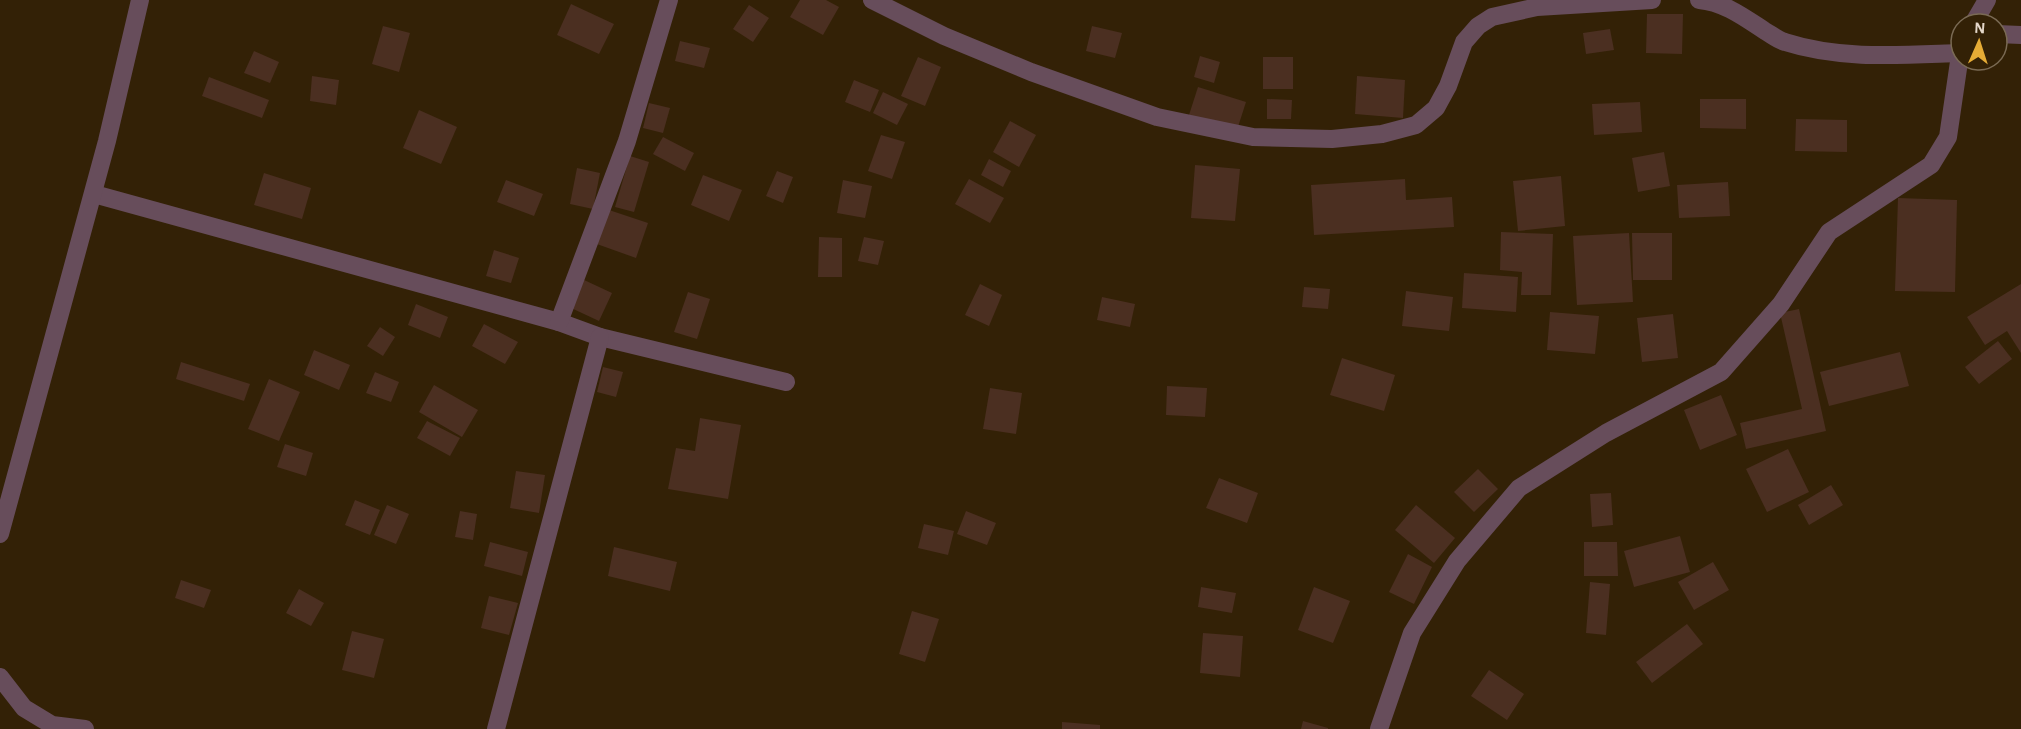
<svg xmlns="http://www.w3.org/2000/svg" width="2021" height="729" font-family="'Alegreya Sans',sans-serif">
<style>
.building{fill:#4b2f21}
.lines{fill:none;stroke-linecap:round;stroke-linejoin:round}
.minor{stroke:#674d5b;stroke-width:18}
</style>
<rect width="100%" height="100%" fill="#332106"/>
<!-- building -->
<g class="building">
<path d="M800,0h26l13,7 -16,28 -33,-18z"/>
<path d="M571,4l43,20 -15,30 -42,-19z"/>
<path d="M749,5l20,13 -16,24 -20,-13z"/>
<path d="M1647,14h36l-1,40 -36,-1z"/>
<path d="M383,26l27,7 -11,39 -27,-8z"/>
<path d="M1092,26l30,7 -7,25 -29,-7z"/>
<path d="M1610,29l4,21 -28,4 -3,-21z"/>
<path d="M680,41l30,7 -6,20 -29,-7z"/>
<path d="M254,51l25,11 -9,21 -26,-10z"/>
<path d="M1200,56l20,6 -6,21 -20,-6z"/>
<path d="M918,57l23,10 -16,39 -24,-10z"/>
<rect x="1263" y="57" width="30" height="32"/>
<path d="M312,76l27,4 -3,25 -26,-4z"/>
<path d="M1357,76l48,4 -2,38 -48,-4z"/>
<path d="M209,77l60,23 -7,18 -60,-22z"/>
<path d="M854,80l25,10 -9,22 -25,-10z"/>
<path d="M1198,87l48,15 -9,28 -48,-15z"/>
<path d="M883,92l25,12 -11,21 -24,-12z"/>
<path d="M1267,99l25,1 -1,19h-24z"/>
<path d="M1700,99h46v30l-46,-1z"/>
<path d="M1640,102l2,30 -48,3 -2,-31z"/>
<path d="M649,103l21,5 -7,25 -20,-5z"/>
<path d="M419,110l38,17 -16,37 -38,-16z"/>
<path d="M1796,119l51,1v32l-52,-1z"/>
<path d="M1010,121l26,14 -17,32 -26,-15z"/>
<path d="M881,135l24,7 -13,37 -24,-8z"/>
<path d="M663,137l31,16 -9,18 -32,-17z"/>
<path d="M1664,152l6,34 -32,6 -6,-34z"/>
<path d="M630,156l19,6 -15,50 -19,-5z"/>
<path d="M989,159l22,12 -8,16 -22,-12z"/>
<path d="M1195,165l45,4 -5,52 -44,-3z"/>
<path d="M577,168l23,5 -7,36 -23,-5z"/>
<path d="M777,171l16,6 -10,26 -17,-7z"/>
<path d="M264,173l47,15 -9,31 -48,-14z"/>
<path d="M703,175l39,15 -13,31 -38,-16z"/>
<path d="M1561,176l4,50 -47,5 -5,-50z"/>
<path d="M969,179l35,19 -14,25 -35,-19z"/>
<path d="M1405,179l1,21 46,-3 2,30 -140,8 -3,-50z"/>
<path d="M506,180l37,14 -9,22 -37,-14z"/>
<path d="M843,180l29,6 -7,32 -28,-5z"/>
<path d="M1728,182l2,34 -51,2 -2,-33z"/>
<path d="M1898,198l59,2 -2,92 -60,-1z"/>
<path d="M606,209l42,14 -12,35 -42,-15z"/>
<path d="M1501,232l52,2 -2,61h-30l1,-23 -22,-2z"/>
<path d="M1629,233l4,69 -56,3 -4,-69z"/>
<path d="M1632,233h40v47h-39z"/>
<path d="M819,237l23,1v39h-24z"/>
<path d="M864,237l20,4 -6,24 -20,-4z"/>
<path d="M494,250l25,8 -8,25 -25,-7z"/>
<path d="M1464,273l54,4 -2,35 -54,-4z"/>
<path d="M582,279l30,14 -13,28 -30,-14z"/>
<path d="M980,284l22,11 -13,31 -24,-11z"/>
<path d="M2021,284v69l-14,-22 -22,14 -18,-28z"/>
<path d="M1304,287l26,2 -2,20 -26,-2z"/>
<path d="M1406,291l47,6 -4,34 -47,-5z"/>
<path d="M688,292l22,7 -13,40 -23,-7z"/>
<path d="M1102,297l33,7 -5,23 -33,-7z"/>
<path d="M416,304l32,13 -8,21 -32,-13z"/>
<path d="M1799,309l27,122 -80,18 -6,-26 62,-14 -22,-96z"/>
<path d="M1550,312l49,4 -4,38 -48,-4z"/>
<path d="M1673,314l5,44 -36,4 -5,-44z"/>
<path d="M484,324l34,18 -13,22 -33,-18z"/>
<path d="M380,327l15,10 -12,19 -16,-10z"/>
<path d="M1998,341l14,18 -33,25 -14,-17z"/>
<path d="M314,350l36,15 -11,25 -35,-15z"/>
<path d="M1900,352l9,34 -80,20 -9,-34z"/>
<path d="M1342,358l53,17 -11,36 -54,-16z"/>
<path d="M181,362l69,22 -6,17 -68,-22z"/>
<path d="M603,367l20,5 -7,25 -19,-5z"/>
<path d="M375,372l24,10 -8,20 -25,-9z"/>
<path d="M269,379l31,13 -21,49 -31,-12z"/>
<path d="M434,385l44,25 -16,27 -43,-25z"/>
<path d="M1167,386l40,2 -2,29 -39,-2z"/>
<path d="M990,388l32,5 -6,41 -33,-5z"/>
<path d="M1721,395l16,40 -37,15 -16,-40z"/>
<path d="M700,418l41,7 -13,74 -60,-10 8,-41 19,3z"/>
<path d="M427,421l33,17 -10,18 -33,-18z"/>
<path d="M285,444l28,9 -7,23 -29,-9z"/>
<path d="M1788,449l21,43 -42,20 -21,-43z"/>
<path d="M1478,469l20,20 -24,23 -20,-20z"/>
<path d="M516,471l29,4 -6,38 -29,-5z"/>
<path d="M1219,478l39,15 -11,30 -41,-15z"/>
<path d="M1831,485l12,20 -34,20 -11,-20z"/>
<path d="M1611,493l2,32 -21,2 -2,-33z"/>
<path d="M355,500l25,10 -10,25 -25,-10z"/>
<path d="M387,505l22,9 -13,30 -22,-9z"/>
<path d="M1416,505l39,33 -21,25 -39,-33z"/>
<path d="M460,511l17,3 -4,26 -18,-3z"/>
<path d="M966,511l30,12 -9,22 -30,-11z"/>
<path d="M924,524l30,7 -6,24 -30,-7z"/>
<path d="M1680,536l10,36 -56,15 -10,-36z"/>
<path d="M490,542l38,10 -6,24 -38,-10z"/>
<path d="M1584,542h33l1,34h-34z"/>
<path d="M614,547l63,15 -7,29 -62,-15z"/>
<path d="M1408,554l24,13 -18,37 -25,-12z"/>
<path d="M1713,562l16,28 -35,20 -16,-28z"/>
<path d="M181,580l30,10 -7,18 -29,-10z"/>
<path d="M1590,582l20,2 -4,51 -20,-2z"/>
<path d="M1201,587l35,6 -4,20 -34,-6z"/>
<path d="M1314,587l36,14 -17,42 -35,-13z"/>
<path d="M299,589l25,14 -13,23 -25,-13z"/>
<path d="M489,596l29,7 -9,32 -28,-7z"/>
<path d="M912,611l27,8 -14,43 -26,-8z"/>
<path d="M1687,624l16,20 -51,39 -16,-21z"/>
<path d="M352,631l32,8 -10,39 -32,-8z"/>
<path d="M1203,633l40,3 -3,41 -40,-4z"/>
<path d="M1489,670l35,24 -17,26 -36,-24z"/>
<path d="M1303,721l25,7v1h-27z"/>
<path d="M1062,722l38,3v4h-38z"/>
</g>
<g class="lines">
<!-- minor -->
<g class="minor">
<path d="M872,0l72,36 87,36 126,45 96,20 79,2 50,-5 34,-9 20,-17 12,-22 16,-44 14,-16 14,-9 45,-10 115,-7"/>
<path d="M1699,0c25,2 46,18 66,31 7,4 13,9 20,11 56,18 116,13 174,11"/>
<path d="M1973,24l14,-24"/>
<path d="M1997,34l24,1"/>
<path d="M94,194l465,128 41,15 186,45"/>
<path d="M559,322l68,-181 42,-141"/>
<path d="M0,534l107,-393 33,-141"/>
<path d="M0,677l24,31 28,17 33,4"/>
<path d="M496,729l104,-392"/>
<path d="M1379,729l33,-96 45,-72 62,-73 87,-55 115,-61 60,-68 48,-72 102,-67 17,-28 13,-89"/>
</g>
</g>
<!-- north arrow -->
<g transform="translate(1979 42) rotate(3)"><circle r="28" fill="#332106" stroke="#7a6a54" stroke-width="1.5"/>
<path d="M0-4.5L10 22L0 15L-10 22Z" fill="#e6ac36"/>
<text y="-9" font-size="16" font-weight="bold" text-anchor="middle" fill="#e4d7c9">N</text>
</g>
</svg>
